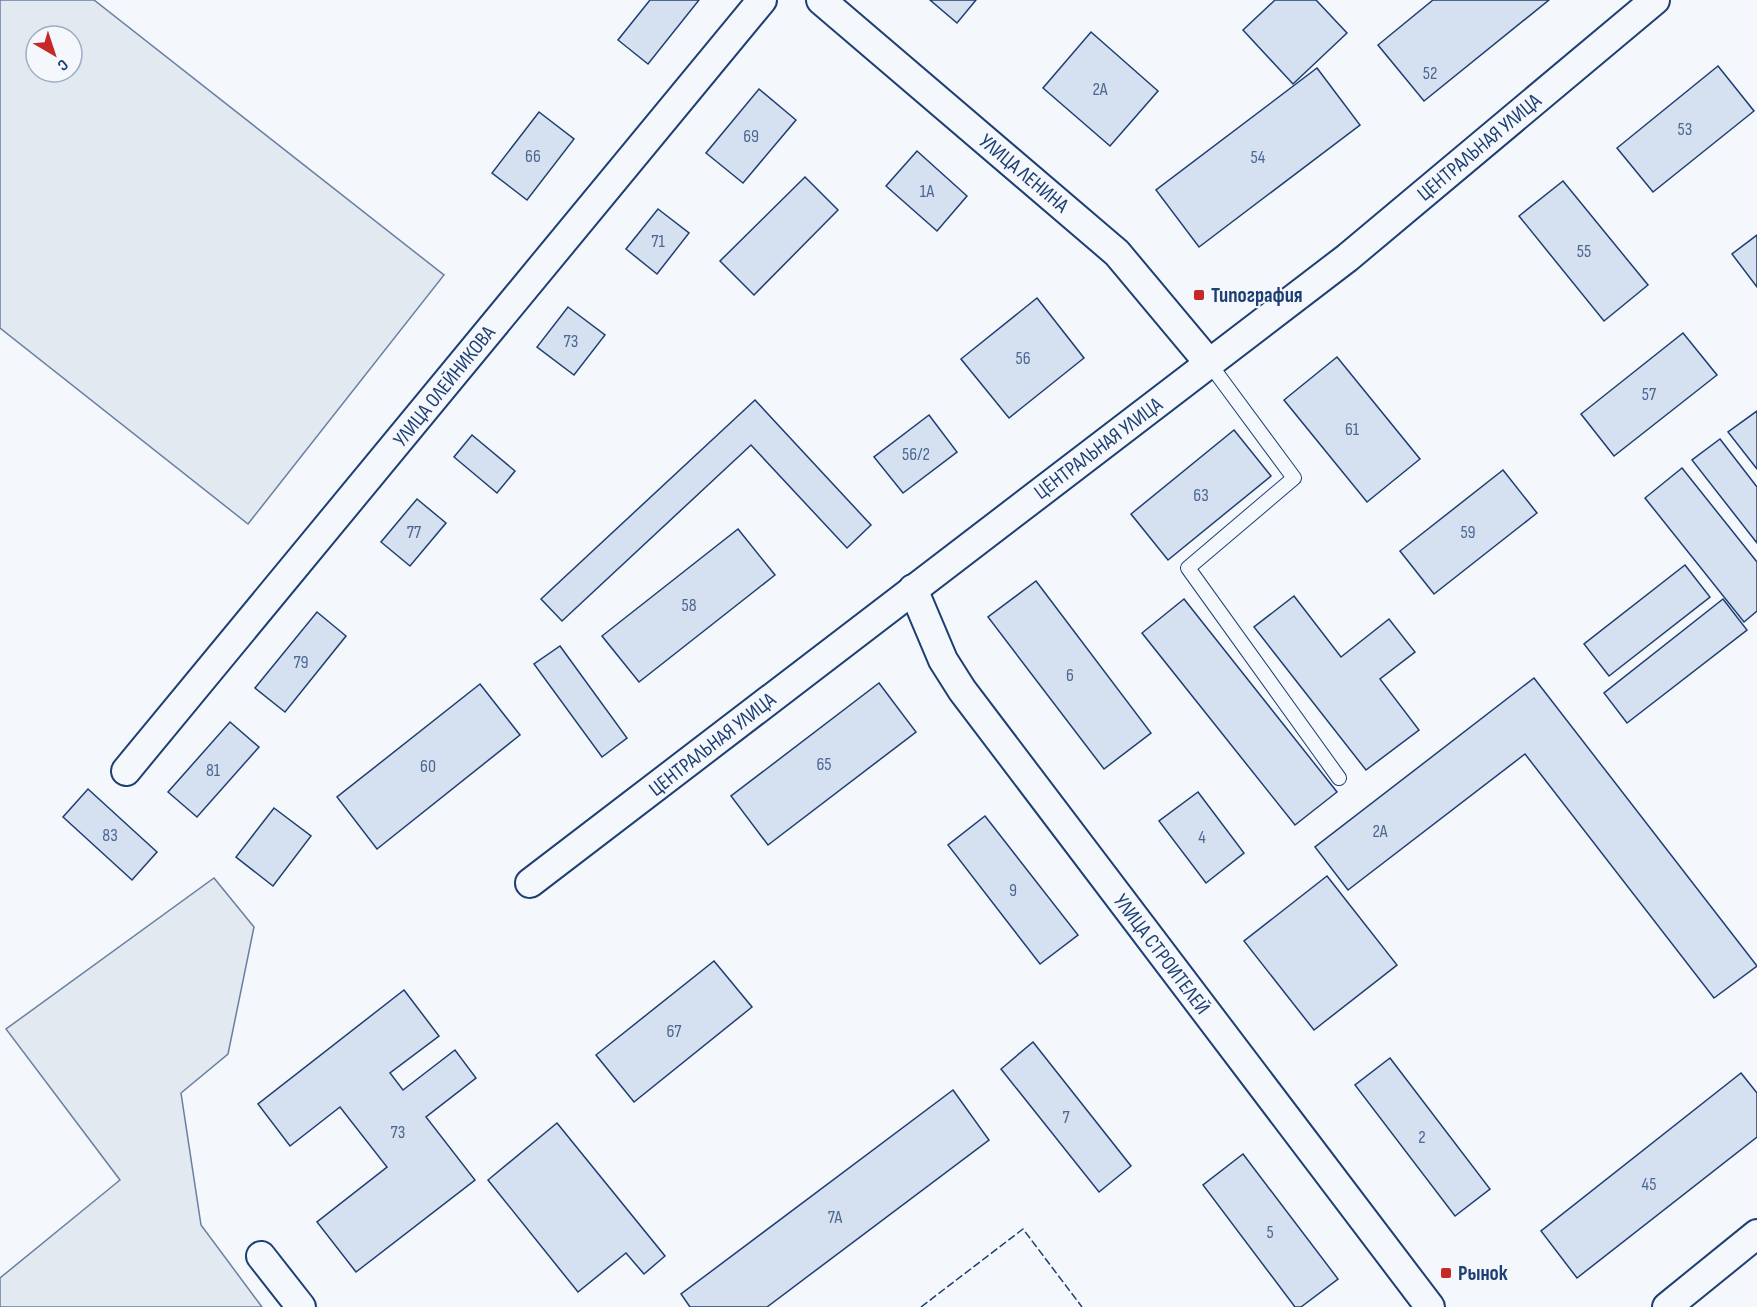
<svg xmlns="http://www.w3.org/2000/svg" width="1757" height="1307" font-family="'Sofia Sans Condensed',sans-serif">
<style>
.green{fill:#e3e9f0;stroke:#687fa3;stroke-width:1.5;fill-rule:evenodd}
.building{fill:#d5e0f0;stroke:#1d3f73;stroke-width:1.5}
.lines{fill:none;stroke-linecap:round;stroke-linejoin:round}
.service-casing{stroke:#1d3f73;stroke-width:16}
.minor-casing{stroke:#1d3f73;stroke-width:32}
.service{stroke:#f4f7fb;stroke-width:14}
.minor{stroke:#f4f7fb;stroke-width:28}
.fence{stroke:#1d3f73;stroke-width:1.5;stroke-dasharray:8 3;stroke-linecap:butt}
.poi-dot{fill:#c62828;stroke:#f4f7fb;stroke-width:2}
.labels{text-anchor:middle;stroke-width:4.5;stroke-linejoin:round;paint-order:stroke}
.number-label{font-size:18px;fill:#4b6792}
.street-label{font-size:21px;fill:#1d3f73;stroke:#f4f7fb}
.poi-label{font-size:21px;font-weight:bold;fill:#1d3f73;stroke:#f4f7fb;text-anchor:start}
</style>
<rect width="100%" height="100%" fill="#f4f7fb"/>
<!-- green -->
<g class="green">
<path d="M0,0h94l350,275 -196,249 -248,-196zM36,36h36v36h-36z"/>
<path d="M214,878l40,49 -26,127 -47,39 20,132 61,82h-262v-29l120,-98 -114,-151z"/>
</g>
<!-- building -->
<g class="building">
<path d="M650,0h49l-51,64 -30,-24z"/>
<path d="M930,0h46l-19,23z"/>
<path d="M1275,0h41l31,33 -54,51 -50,-54z"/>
<path d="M1433,0h116l-125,101 -46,-56z"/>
<path d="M1091,32l67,59 -48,55 -67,-58z"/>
<path d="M1718,66l36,45 -101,81 -36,-44z"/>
<path d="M1317,68l43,57 -161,122 -43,-57z"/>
<path d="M759,89l37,31 -53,63 -37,-30z"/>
<path d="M539,112l35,27 -47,61 -35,-27z"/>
<path d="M917,151l50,45 -30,35 -51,-45z"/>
<path d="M805,177l33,33 -84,85 -34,-34z"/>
<path d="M1563,181l85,104 -44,36 -85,-105z"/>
<path d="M658,209l31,24 -32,41 -31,-25z"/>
<path d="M1757,235v52l-25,-33z"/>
<path d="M1037,298l47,60 -75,60 -48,-59z"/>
<path d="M568,307l37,28 -31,40 -37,-28z"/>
<path d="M1683,333l34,42 -103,81 -33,-42z"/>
<path d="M1337,357l83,102 -53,43 -83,-102z"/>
<path d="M755,400l116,125 -24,23 -96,-103 -189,176 -21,-22z"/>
<path d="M1757,411v58l-29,-37z"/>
<path d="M929,415l28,37 -54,41 -29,-36z"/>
<path d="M1234,430l37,46 -103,84 -37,-46z"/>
<path d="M472,435l43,36 -18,22 -43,-36z"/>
<path d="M1720,439l37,48v56l-65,-83z"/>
<path d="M1682,468l75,94v49l-13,11 -99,-124z"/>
<path d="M1503,470l34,43 -103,81 -34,-43z"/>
<path d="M417,499l29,24 -36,43 -29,-24z"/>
<path d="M738,529l37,46 -136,107 -37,-46z"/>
<path d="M1685,565l25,32 -101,79 -25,-32z"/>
<path d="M1036,581l115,152 -47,36 -116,-152z"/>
<path d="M1294,596l47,61 48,-38 26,33 -35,27 39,51 -53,40 -112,-143z"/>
<path d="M1184,599l153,193 -42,33 -153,-192z"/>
<path d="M1723,599l24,31 -120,93 -23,-30z"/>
<path d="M317,612l29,24 -61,76 -30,-24z"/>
<path d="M560,646l67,92 -25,19 -68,-93z"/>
<path d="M1534,678l223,288 -43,32 -189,-244 -177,136 -33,-43z"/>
<path d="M879,683l37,49 -148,113 -37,-49z"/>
<path d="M480,684l40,51 -143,114 -40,-52z"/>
<path d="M230,722l29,25 -62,70 -29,-25z"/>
<path d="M88,789l69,63 -25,28 -69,-63z"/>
<path d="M1198,792l46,61 -38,30 -47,-62z"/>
<path d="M274,808l37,28 -38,50 -37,-29z"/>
<path d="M985,816l93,119 -38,29 -92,-119z"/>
<path d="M1327,876l70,89 -83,65 -70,-89z"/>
<path d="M714,961l38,46 -118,95 -38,-47z"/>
<path d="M404,990l35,46 -49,37 13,17 52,-40 21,28 -50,39 49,63 -119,92 -39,-50 70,-55 -47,-60 -50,39 -32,-42z"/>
<path d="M1033,1042l98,124 -32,26 -98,-123z"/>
<path d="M1390,1058l100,131 -35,27 -100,-131z"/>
<path d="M1741,1073l16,20v44l-180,141 -36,-47z"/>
<path d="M953,1090l36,50 -222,167h-77l-9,-13z"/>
<path d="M557,1123l108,133 -21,18 -18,-21 -48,39 -90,-112z"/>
<path d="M1243,1154l95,125 -37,28h-6l-92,-122z"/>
</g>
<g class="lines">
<!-- service casing -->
<g class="service-casing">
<path id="service" d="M1209,363l85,115 -106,90 151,210"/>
</g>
<!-- minor casing -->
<g class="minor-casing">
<g id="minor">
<path d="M821,0l296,253 92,110"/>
<path d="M913,589l30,71 19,30 468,617"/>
<path d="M126,771l636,-771"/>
<path d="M530,883l817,-625 308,-258"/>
<path d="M261,1256l40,51"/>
<path d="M1667,1307l90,-73"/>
</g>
</g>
<!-- service -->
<use href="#service" class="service"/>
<!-- minor -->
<use href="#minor" class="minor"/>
<!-- fence -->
<path class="fence" d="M921,1307l102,-78 59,78"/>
</g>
<!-- markers -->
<g class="poi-dot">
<rect x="1193" y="289" width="12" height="12" rx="3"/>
<rect x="1440" y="1267" width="12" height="12" rx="3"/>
</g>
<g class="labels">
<!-- number labels -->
<g class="number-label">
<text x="1430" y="79">52</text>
<text x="1100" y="95">2А</text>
<text x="1685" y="135">53</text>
<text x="751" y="142">69</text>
<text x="533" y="162">66</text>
<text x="1258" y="163">54</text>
<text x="927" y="197">1А</text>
<text x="658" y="247">71</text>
<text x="1584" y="257">55</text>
<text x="571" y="347">73</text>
<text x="1023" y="364">56</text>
<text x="1649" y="400">57</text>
<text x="1352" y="435">61</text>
<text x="916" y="460">56/2</text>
<text x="1201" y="501">63</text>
<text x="414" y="538">77</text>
<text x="1468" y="538">59</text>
<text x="689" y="611">58</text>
<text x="301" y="668">79</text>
<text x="1070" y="681">6</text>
<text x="824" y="770">65</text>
<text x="428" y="772">60</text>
<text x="213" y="776">81</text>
<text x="1380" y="837">2А</text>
<text x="110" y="841">83</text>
<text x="1202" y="843">4</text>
<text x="1013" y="896">9</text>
<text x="674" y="1037">67</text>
<text x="1066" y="1123">7</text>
<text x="398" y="1138">73</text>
<text x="1422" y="1143">2</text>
<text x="1649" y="1190">45</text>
<text x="835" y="1223">7А</text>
<text x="1270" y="1238">5</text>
</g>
<!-- street labels -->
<g class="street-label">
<text transform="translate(1479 147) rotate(-40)" y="7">ЦЕНТРАЛЬНАЯ УЛИЦА</text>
<text transform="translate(1024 173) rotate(40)" y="7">УЛИЦА ЛЕНИНА</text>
<text transform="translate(444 386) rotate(-51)" y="7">УЛИЦА ОЛЕЙНИКОВА</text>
<text transform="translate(1098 448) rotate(-37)" y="7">ЦЕНТРАЛЬНАЯ УЛИЦА</text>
<text transform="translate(712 744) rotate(-38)" y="7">ЦЕНТРАЛЬНАЯ УЛИЦА</text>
<text transform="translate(1162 954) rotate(53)" y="7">УЛИЦА СТРОИТЕЛЕЙ</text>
</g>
<!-- poi labels -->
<g class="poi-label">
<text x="1211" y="302">Типография</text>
<text x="1458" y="1280">Рынок</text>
</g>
</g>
<!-- north arrow -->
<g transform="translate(54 54) rotate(141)"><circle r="28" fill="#f4f7fb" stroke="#9eadc5" stroke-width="1.5"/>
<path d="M0-4.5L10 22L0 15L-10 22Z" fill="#c62828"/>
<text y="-9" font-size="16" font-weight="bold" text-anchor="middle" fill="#1d3f73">С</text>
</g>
</svg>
